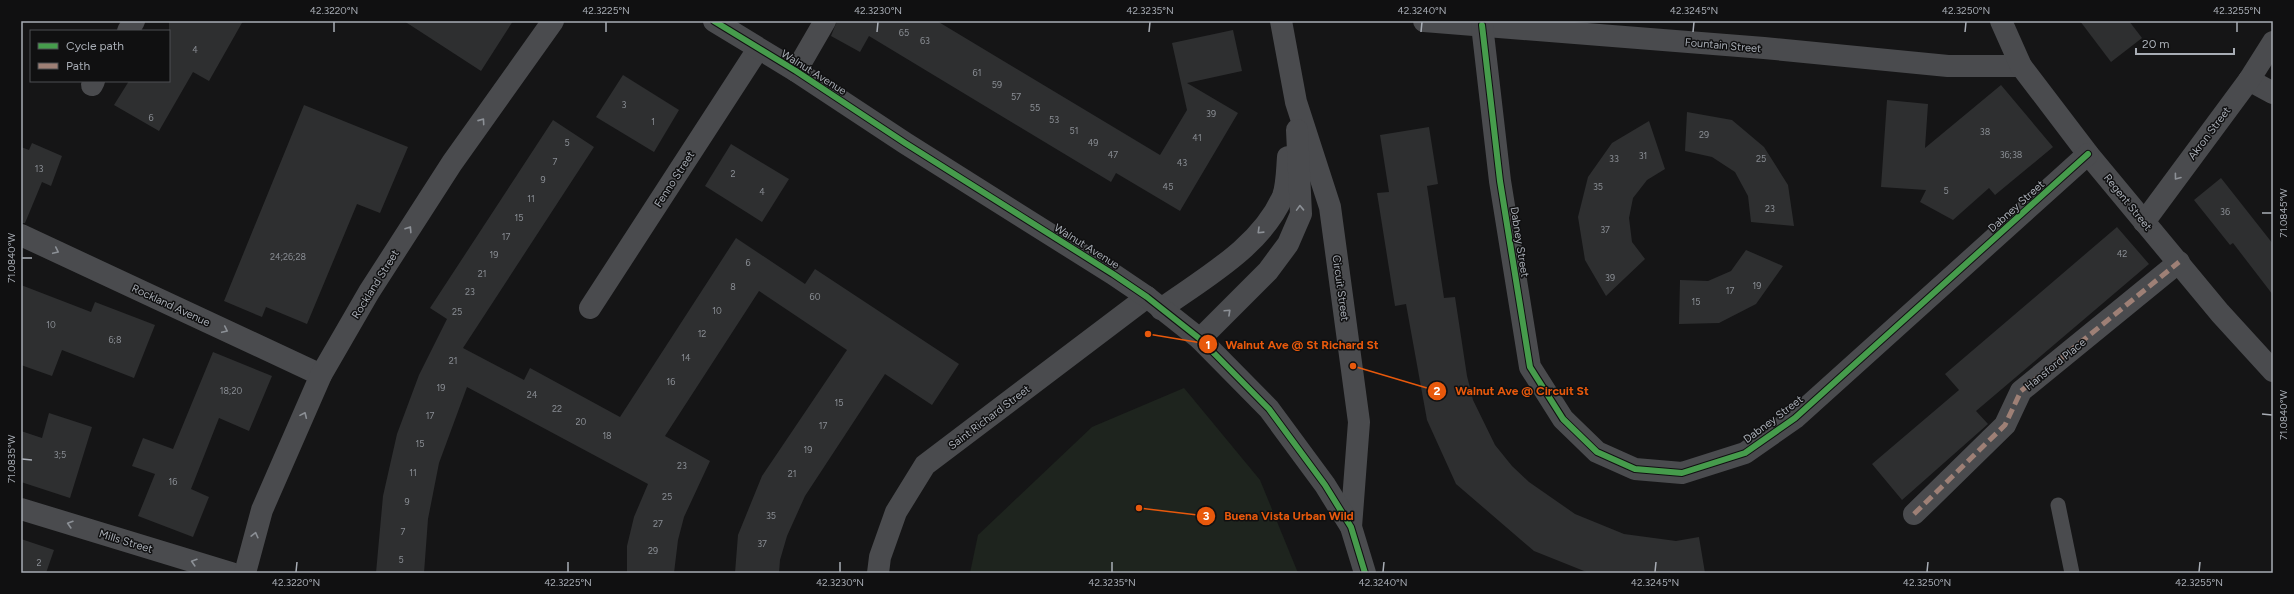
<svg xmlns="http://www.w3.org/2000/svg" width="2294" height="594" font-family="Figtree,sans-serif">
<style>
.green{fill:#1e241e}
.building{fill:#2e2f30}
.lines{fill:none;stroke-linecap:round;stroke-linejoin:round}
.service{stroke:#4a4b4e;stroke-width:15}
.pedestrian{stroke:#4a4b4e;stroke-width:22}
.minor{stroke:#4a4b4e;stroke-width:22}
.tertiary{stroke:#4a4b4e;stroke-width:22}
.quiet{stroke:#9e8076;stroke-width:5;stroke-dasharray:10 5;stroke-linecap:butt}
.cycleway-casing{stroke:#101011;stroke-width:8}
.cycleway{stroke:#469c4c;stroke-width:6}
.oneway{stroke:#8c9096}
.ticks{fill:none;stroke:#a8adb5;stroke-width:1.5}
.labels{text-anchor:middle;stroke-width:3;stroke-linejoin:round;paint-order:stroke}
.number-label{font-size:9px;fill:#8a8e94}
.street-label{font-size:11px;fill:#a8adb5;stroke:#101011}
.leader{fill:none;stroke:#e8590c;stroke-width:1.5}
.callout-dot{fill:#e8590c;stroke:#101011;stroke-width:1.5}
.mark-label{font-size:12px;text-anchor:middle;font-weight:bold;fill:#fff}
.callout-label{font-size:12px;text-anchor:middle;font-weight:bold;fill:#e8590c;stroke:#101011;stroke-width:3;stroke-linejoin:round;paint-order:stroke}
.neatline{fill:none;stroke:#a8adb5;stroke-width:1.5}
.ticks-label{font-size:10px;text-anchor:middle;fill:#a8adb5}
</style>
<rect width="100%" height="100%" fill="#151516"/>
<!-- green -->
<path class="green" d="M1184,388l76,92 38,93h-328l8,-38 114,-108z"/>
<!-- building -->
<g class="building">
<path d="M169,21h74l-34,60 -16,-9 -34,59 -45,-26 15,-24h40z"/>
<path d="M404,21h109l-32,50z"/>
<path d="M837,21h100l223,134 27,-45 -15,-67 61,-13 9,41 -55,12 51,30 -58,98 -64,-38 -5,9 -242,-146 -9,16 -29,-16z"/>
<path d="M2080,21h49l13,17 -31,24z"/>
<path d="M623,75l56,35 -25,42 -58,-35z"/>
<path d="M2001,85l52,62 -58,48 -6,-7 -36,32 -33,-18 6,-12 -45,-3 6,-87 41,4 -3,44z"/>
<path d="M304,105l104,42 -28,66 -23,-9 -50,120 -41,-17 -4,10 -38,-16z"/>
<path d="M1687,112l45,8 32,27 24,38 6,41 -43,-4 -3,-26 -13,-24 -23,-15 -27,-6z"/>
<path d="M553,120l41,27 -131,201 61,32 6,-12 90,49 116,-179 69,46 10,-15 144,95 -27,41 -47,-31 -80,122 -18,40 -7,24 -1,13h-44l3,-38 24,-59 85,-126 -88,-59 -94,145 45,25 -26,56 -6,23 -4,33h-47v-27l7,-29 14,-33 -181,-97 -28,76 -11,56 -4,54h-48l7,-77 14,-62 22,-59 28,-56 -17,-11z"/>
<path d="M1649,121l16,48 -18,11 -14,18 -4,20 3,24 13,17 -39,37 -21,-36 -7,-43 10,-40 24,-34z"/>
<path d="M1429,127l9,57 -11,2 17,112 11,-1 12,79 6,24 22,45 17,21 17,16 46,32 49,20 52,7 23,-4 6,36h-116l-55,-22 -78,-67 -29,-64 -21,-116 -11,2 -18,-113 12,-1 -9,-57z"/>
<path d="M32,143l30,13 -11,30 -9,-4 -17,41h-4v-76l8,3z"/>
<path d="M731,144l58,35 -27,43 -57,-36z"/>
<path d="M2221,178l52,66v51l-40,-52 -3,2 -36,-45z"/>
<path d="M2117,227l32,37 -173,147 12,13 -86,76 -30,-36 87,-74 -14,-16z"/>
<path d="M1746,250l37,16 -27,38 -37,19 -40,1 1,-44 28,1 23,-10z"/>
<path d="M21,285l70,27 4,-10 60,23 -21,53 -72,-28 -10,26 -31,-11z"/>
<path d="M213,352l59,24 -23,55 -30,-13 -28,71 18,8 -16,40 -55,-21 17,-42 -23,-8 11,-28 30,11z"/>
<path d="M49,413l43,14 -22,71 -49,-16v-51l21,7z"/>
<path d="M21,539l33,11 -8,23h-25z"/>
</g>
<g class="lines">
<!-- service -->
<path class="service" d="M2058,505l14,68"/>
<!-- pedestrian -->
<path class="pedestrian" d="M1914,514l91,-89 16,-34 158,-129"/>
<!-- minor -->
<g class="minor">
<path d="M1281,21l15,81 34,105 29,215 -8,105"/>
<path d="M1424,21l340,27 184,18h73"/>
<path d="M2001,21l20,45 67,88 132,159 53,58"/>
<path d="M1482,25l18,156 30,186 33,52 34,33 38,17 47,4 63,-20 50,-35 293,-264"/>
<path d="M128,31l6,-10"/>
<path d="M796,71l29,-50"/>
<path d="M2249,80l24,13"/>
<path d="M92,85l2,-4"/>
<path d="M2144,222l105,-142 24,-38"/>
<path d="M21,235l300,140"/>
<path d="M590,308l168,-259"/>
<path d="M1161,309c43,-31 100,-62 122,-113 4,-11 4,-27 5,-39"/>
<path d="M1200,339l68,-68 20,-27 13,-30 -4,-84"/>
<path d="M21,509l210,64"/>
<path d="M245,573l17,-63 59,-135 48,-83 83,-129 101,-142"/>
<path d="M878,573l2,-16 16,-45 29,-47 222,-168"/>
</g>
<!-- tertiary -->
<path class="tertiary" d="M714,21l82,50 109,72 208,131 34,23 53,42 69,70 56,76 26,42 14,46"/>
<!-- quiet -->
<path class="quiet" d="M1914,514l91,-89 16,-34 158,-129"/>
<!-- cycleway casing -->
<g class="cycleway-casing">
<g id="cycleway">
<path d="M714,21l82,50 109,72 208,131 34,23 53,42 69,70 56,76 26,42 14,46"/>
<path d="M1482,25l18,156 30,186 33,52 34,33 38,17 47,4 63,-20 50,-35 293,-264"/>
</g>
</g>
<!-- cycleway -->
<use href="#cycleway" class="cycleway"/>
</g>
<!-- one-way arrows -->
<defs><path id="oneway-chevron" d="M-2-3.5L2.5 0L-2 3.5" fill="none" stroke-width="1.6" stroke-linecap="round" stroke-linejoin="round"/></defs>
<g class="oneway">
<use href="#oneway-chevron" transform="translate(482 121) rotate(-55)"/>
<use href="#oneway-chevron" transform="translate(2177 177) rotate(127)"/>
<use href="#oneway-chevron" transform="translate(1300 208) rotate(-92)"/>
<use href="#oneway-chevron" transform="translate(409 229) rotate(-57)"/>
<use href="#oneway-chevron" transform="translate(1260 231) rotate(136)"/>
<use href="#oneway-chevron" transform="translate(56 251) rotate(25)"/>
<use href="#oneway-chevron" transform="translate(1228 312) rotate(-43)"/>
<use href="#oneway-chevron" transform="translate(225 330) rotate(25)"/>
<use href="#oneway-chevron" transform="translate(304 415) rotate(-66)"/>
<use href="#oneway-chevron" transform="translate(70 524) rotate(-163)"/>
<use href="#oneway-chevron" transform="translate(255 535) rotate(-76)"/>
<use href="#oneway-chevron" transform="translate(194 562) rotate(-163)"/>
</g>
<!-- ticks -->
<path class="ticks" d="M334,32v-10M606,32v-10M877,32l1,-10M1149,32l1,-10M1421,32l1,-10M1693,32l1,-10M1965,32l1,-10M2237,32v-10M2262,213h10M22,258h10M2262,414l10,1M22,459l10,1M296,572l1,-10M568,572v-10M840,572v-10M1112,572v-10M1383,572l1,-10M1655,572l1,-10M1927,572l1,-10M2199,572l1,-10"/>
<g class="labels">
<!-- number labels -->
<g class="number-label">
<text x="904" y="36">65</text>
<text x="925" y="44">63</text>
<text x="195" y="53">4</text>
<text x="977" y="76">61</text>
<text x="997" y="88">59</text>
<text x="1016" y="100">57</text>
<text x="624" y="108">3</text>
<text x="1035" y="111">55</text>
<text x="1211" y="117">39</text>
<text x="151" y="121">6</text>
<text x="1054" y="123">53</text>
<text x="653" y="125">1</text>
<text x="1074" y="134">51</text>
<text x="1985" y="135">38</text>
<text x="1704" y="138">29</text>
<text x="1197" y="141">41</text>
<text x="567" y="146">5</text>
<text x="1093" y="146">49</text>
<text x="1113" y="158">47</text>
<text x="2011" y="158">36;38</text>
<text x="1643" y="159">31</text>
<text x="1614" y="162">33</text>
<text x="1761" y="162">25</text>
<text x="555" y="165">7</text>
<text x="1182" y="166">43</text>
<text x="39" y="172">13</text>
<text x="733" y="177">2</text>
<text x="543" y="183">9</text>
<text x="1168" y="190">45</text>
<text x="1598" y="190">35</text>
<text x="1946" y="194">5</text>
<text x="762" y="195">4</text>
<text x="531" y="202">11</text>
<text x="1770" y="212">23</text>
<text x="2225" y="215">36</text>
<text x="519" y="221">15</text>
<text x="1605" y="233">37</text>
<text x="506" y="240">17</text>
<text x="2122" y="257">42</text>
<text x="494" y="258">19</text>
<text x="288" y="260">24;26;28</text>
<text x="748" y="266">6</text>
<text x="482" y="277">21</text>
<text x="1610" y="281">39</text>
<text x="1757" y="289">19</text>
<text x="733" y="290">8</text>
<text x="1730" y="294">17</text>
<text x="470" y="295">23</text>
<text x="815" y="300">60</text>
<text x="1696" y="305">15</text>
<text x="717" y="314">10</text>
<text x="457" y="315">25</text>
<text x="51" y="328">10</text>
<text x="702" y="337">12</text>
<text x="115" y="343">6;8</text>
<text x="686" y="361">14</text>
<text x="453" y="364">21</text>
<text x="671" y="385">16</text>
<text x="441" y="391">19</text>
<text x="231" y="394">18;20</text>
<text x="532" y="398">24</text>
<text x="839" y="406">15</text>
<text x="557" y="412">22</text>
<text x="430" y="419">17</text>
<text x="581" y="425">20</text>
<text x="823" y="429">17</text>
<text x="607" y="439">18</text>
<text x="420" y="447">15</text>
<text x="808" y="453">19</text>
<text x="60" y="458">3;5</text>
<text x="682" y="469">23</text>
<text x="413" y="476">11</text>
<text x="792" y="477">21</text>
<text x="173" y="485">16</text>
<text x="667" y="500">25</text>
<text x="407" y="505">9</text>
<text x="771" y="519">35</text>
<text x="658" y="527">27</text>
<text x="403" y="535">7</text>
<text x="762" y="547">37</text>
<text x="653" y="554">29</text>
<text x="401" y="563">5</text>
<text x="39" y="566">2</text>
</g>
<!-- street labels -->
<g class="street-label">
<text transform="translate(1723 45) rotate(5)" y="4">Fountain Street</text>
<text transform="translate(814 72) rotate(32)" y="4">Walnut Avenue</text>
<text transform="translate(2209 133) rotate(-53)" y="4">Akron Street</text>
<text transform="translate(674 179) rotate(-57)" y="4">Fenno Street</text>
<text transform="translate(2128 202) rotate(51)" y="4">Regent Street</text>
<text transform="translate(2016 206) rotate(-42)" y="4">Dabney Street</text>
<text transform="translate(1520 242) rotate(81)" y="4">Dabney Street</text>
<text transform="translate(1087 246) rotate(32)" y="4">Walnut Avenue</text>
<text transform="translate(375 284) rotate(-58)" y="4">Rockland Street</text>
<text transform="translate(1341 288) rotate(82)" y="4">Circuit Street</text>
<text transform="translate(171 305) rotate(25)" y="4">Rockland Avenue</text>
<text transform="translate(2055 364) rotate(-39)" y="4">Hansford Place</text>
<text transform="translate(989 417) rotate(-37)" y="4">Saint Richard Street</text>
<text transform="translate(1773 419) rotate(-37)" y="4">Dabney Street</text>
<text transform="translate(126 541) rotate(17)" y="4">Mills Street</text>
</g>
</g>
<!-- callouts -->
<path class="leader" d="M1148 334L1208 344M1353 366L1437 391M1139 508L1206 516"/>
<g class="callout-dot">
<circle cx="1148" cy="334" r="4"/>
<circle cx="1353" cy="366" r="4"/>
<circle cx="1139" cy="508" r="4"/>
<circle cx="1208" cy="344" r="10"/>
<circle cx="1437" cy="391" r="10"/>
<circle cx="1206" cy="516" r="10"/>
</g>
<g class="mark-label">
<text x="1208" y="349">1</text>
<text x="1437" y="395">2</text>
<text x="1206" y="520">3</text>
</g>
<g class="callout-label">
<text x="1302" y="349">Walnut Ave @ St Richard St</text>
<text x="1522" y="395">Walnut Ave @ Circuit St</text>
<text x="1289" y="520">Buena Vista Urban Wild</text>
</g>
<!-- border -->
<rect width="2294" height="594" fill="none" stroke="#101011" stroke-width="44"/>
<!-- legend -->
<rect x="30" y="30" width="140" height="52" fill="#101011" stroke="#4d4f53"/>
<rect x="38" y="43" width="20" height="6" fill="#469c4c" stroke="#4d4f53"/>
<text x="66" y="50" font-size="12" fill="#a8adb5">Cycle path</text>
<rect x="38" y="63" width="20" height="6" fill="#9e8076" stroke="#4d4f53"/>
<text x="66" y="70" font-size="12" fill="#a8adb5">Path</text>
<!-- scale -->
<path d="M2136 48v6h98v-6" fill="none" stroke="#a8adb5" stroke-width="2"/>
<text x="2142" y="48" font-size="12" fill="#a8adb5" stroke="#101011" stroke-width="3" paint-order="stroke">20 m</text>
<rect x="22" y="22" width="2250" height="550" class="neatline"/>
<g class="ticks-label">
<text x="334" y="14">42.3220°N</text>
<text x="606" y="14">42.3225°N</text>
<text x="878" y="14">42.3230°N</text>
<text x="1150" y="14">42.3235°N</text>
<text x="1422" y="14">42.3240°N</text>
<text x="1694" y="14">42.3245°N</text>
<text x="1966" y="14">42.3250°N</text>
<text x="2237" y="14">42.3255°N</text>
<text transform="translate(2283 213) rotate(-90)" y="4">71.0845°W</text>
<text transform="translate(11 258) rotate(-90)" y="4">71.0840°W</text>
<text transform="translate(2283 415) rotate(-90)" y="4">71.0840°W</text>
<text transform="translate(11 459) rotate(-90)" y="4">71.0835°W</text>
<text x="296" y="586">42.3220°N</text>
<text x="568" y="586">42.3225°N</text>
<text x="840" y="586">42.3230°N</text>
<text x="1112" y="586">42.3235°N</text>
<text x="1383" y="586">42.3240°N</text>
<text x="1655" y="586">42.3245°N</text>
<text x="1927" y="586">42.3250°N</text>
<text x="2199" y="586">42.3255°N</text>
</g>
</svg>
